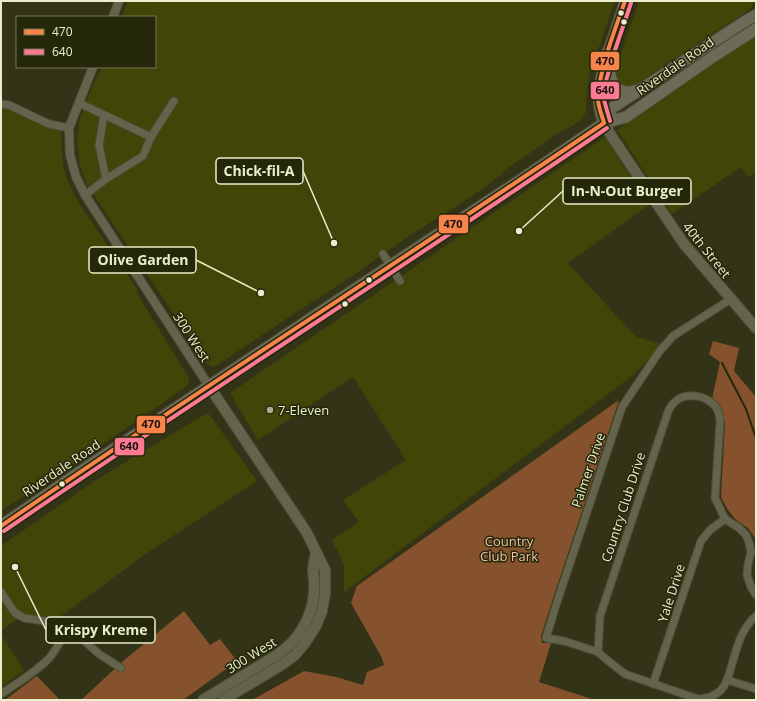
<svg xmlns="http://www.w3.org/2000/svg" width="757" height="701" font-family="'Open Sans',sans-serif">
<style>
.built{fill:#424508}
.green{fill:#85522d}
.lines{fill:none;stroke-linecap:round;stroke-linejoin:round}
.stream{stroke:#252707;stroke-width:2}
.minor-casing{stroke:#4c4e37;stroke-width:9}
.tertiary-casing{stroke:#4c4e37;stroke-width:10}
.secondary-casing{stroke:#4c4e37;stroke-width:12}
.primary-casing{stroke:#4c4e37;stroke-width:13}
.minor{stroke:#63644b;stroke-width:7}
.tertiary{stroke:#63644b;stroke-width:8}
.secondary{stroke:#63644b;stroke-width:10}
.primary{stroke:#6e6a58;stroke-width:11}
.bus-1-casing{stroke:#25270a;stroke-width:7}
.bus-2-casing{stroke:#25270a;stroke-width:7}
.bus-1{stroke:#f8844c;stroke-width:4}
.bus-2{stroke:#fe7a93;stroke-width:4}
.bus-dot{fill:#eaeecb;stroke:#25270a;stroke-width:1.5}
.poi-dot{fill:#aaad8c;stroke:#25270a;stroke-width:1.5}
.labels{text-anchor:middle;stroke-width:3;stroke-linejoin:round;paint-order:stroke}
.street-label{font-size:13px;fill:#eaeecb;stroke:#25270a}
.poi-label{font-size:13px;fill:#eaeecb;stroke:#25270a;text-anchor:start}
.park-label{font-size:13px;fill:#f0c3a8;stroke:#25270a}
.leader{fill:none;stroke:#eaeecb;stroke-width:1.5}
.callout-dot{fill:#eaeecb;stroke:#25270a;stroke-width:1.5}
.callout{fill:#25270a;stroke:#eaeecb;stroke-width:1.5}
.callout-label{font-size:14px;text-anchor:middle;font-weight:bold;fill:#eaeecb}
.line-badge{stroke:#25270a;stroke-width:1.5}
.pale-badge-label{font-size:11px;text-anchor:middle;font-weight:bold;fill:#111}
</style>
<rect width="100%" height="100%" fill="#333417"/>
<!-- built -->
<g class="built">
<path d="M128,1h487l-16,46 -9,22 -3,18 -1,24 -2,5 -4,4 -8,6 -12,6 -36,25 -19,13 -3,4 -20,15 -28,19 -48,30 -64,45 -41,26 -85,57 -4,1 -3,-1 -2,-3 -112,-166 -9,-14 -6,-19 -3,-23 2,-18 6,-19 13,-30 2,-2 2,-5h53v-50h-33z"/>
<path d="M639,1h115v1l-1,3 -4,5 -116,76 -3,1 -12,-3 -3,-4v-9z"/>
<path d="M756,35v137l-7,5 -8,-10 -69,47 -55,-84z"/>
<path d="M1,105l60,25 1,22 1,13 4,14 6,13 10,17 54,80v4l37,61 14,22 1,4 -1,5 -21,15 -77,53 -89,58z"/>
<path d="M605,137l44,68 -81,58 67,73 28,9 -31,31 -288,216v-28l-12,-24 27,-18 -16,-22 63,-40 -53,-83 -95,63 -28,-47z"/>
<path d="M209,414l48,67 -110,72 -90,66 -34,-4 -22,16v-85l95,-66 106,-64z"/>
<path d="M1,635l23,35 -23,17z"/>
</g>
<!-- green -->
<g class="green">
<path d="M713,341l26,7 -5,23 22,26v147l-1,-6 -7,-10 -12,-8 -8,-10 -7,-13 4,-74c-3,-10 -5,-17 -13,-24l8,-37 -11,-8z"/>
<path d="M619,400l-64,192 -14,44 1,7h9l-12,39 56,18h-343l52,-29 32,6 27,8 4,-13 17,-7 -2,-7 -31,-55 6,-17z"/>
<path d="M184,611l26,34 10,-6 17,22 -54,39h-102l41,-38z"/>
<path d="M37,676l23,24h-55z"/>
</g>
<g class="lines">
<!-- stream -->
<path class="stream" d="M722,363l24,46 10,29"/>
<!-- minor casing -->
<g class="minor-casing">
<g id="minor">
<path d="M79,103l72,34 -8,19 -37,23 -7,-34 5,-30"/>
<path d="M1,104l8,1 40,19 20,4"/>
<path d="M151,137l23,-36"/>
<path d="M85,195l21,-16"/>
<path d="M383,254l17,27"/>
<path d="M731,299l-58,37 -14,16 -37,55 -65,195 -11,36 18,3 34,11 9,8 18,14 73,25c9,-1 16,-2 23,-9 5,-5 7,-12 9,-19 6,-19 10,-42 26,-55"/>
<path d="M1,592l14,21 9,5 34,5 10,3 31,28 22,14"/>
<path d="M598,652l2,-36 68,-204c2,-5 5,-9 9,-12 11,-8 29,-4 37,5 5,5 6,12 6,18l-5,75 10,21 14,9 7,7 3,7 2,10 -3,12 -1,11 4,12 5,8"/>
<path d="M727,680l29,9"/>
<path d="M653,684l48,-143 9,-11 15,-11"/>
<path d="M1,694c16,-11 37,-23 50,-38 7,-9 12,-20 17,-30"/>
</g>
</g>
<!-- tertiary casing -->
<g class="tertiary-casing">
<g id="tertiary">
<path d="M113,17l6,-16"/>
<path d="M93,67l-24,61 1,27 6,22 9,18 124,191"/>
</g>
</g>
<!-- secondary casing -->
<g class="secondary-casing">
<g id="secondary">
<path d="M625,1c-7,23 -16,45 -22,68 -3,12 -6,24 -4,37 1,11 7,21 13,31l72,107 72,84"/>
<path d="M209,386l98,147 18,37v24l-3,17 -6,15 -11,17 -10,12 -12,9 -60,36"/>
<path d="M203,700l74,-45c21,-14 35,-37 37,-62 1,-8 0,-15 -1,-22 0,-6 2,-13 3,-19"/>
</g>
</g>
<!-- primary casing -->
<g class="primary-casing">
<g id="primary">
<path d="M608,51c1,14 -1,39 18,41 4,0 9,-1 13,-2"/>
<path d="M604,123l8,-15 132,-86 12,-7"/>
<path d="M1,526l89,-61 309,-205 120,-79 85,-58 22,-6 88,-61 42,-27"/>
</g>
</g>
<!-- minor -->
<use href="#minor" class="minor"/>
<!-- tertiary -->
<use href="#tertiary" class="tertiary"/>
<!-- secondary -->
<use href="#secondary" class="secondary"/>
<!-- primary -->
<use href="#primary" class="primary"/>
<!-- bus-1 casing -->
<g class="bus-1-casing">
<g id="bus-1">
<path d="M604,123c-2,-8 -6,-16 -6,-24 1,-30 17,-69 27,-98"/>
<path d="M1,526c199,-137 403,-267 603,-403"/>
</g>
</g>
<!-- bus-2 casing -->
<g class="bus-2-casing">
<g id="bus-2">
<path d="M610,121l-6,-21 2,-19 8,-28 17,-50"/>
<path d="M4,531c200,-137 404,-267 603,-403"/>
</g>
</g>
<!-- bus-1 -->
<use href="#bus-1" class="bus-1"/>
<!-- bus-2 -->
<use href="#bus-2" class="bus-2"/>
</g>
<!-- markers -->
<g class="bus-dot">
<circle cx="621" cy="13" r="3.5"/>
<circle cx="624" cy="22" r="3.5"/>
<circle cx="369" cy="280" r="3.5"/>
<circle cx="345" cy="304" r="3.5"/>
<circle cx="62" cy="484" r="3.5"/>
</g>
<circle class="poi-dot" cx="270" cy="410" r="4"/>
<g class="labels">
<!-- street labels -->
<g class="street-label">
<text transform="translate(675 66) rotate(-35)" y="5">Riverdale Road</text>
<text transform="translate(707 250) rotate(51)" y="5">40th Street</text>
<text transform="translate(192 337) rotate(57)" y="5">300 West</text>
<text transform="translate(61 468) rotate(-34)" y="5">Riverdale Road</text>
<text transform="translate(588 470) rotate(-71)" y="5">Palmer Drive</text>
<text transform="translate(623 507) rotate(-72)" y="5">Country Club Drive</text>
<text transform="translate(671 593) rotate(-72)" y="5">Yale Drive</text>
<text transform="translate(251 655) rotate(-32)" y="5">300 West</text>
</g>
<!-- poi labels -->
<g class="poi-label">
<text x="278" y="415">7-Eleven</text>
</g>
<!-- park labels -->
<g class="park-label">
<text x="509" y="546">Country<tspan x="509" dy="15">Club Park</tspan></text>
</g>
</g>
<!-- callouts -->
<path class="leader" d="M334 243L303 171M519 231L563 191M261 293L196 260M15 567L46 630"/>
<g class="callout-dot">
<circle cx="334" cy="243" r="4"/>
<circle cx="519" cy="231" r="4"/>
<circle cx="261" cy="293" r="4"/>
<circle cx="15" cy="567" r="4"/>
</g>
<g class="callout">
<rect x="216" y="158" width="87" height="26" rx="4"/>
<rect x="563" y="178" width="128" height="26" rx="4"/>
<rect x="89" y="247" width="107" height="26" rx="4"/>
<rect x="46" y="617" width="109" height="26" rx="4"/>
</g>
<g class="callout-label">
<text x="259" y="176">Chick-fil-A</text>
<text x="627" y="196">In-N-Out Burger</text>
<text x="143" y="265">Olive Garden</text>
<text x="101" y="635">Krispy Kreme</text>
</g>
<g class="line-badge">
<rect x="590" y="51" width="30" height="20" rx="4" fill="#f8844c"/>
<rect x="590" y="81" width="30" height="19" rx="4" fill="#fe7a93"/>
<rect x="438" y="214" width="31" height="20" rx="4" fill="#f8844c"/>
<rect x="136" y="415" width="30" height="19" rx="4" fill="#f8844c"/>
<rect x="114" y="437" width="31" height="19" rx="4" fill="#fe7a93"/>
</g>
<g class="pale-badge-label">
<text x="605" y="65">470</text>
<text x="605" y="94">640</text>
<text x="453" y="228">470</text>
<text x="151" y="428">470</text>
<text x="129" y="450">640</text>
</g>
<!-- border -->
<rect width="757" height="701" fill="none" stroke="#eaeecb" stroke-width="4"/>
<!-- legend -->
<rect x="16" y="16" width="140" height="52" fill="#25270a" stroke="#747757"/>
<rect x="24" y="29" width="20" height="6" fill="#f8844c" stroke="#747757"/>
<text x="52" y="36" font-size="12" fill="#eaeecb">470</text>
<rect x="24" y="49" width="20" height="6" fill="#fe7a93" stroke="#747757"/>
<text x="52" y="56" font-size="12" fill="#eaeecb">640</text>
</svg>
